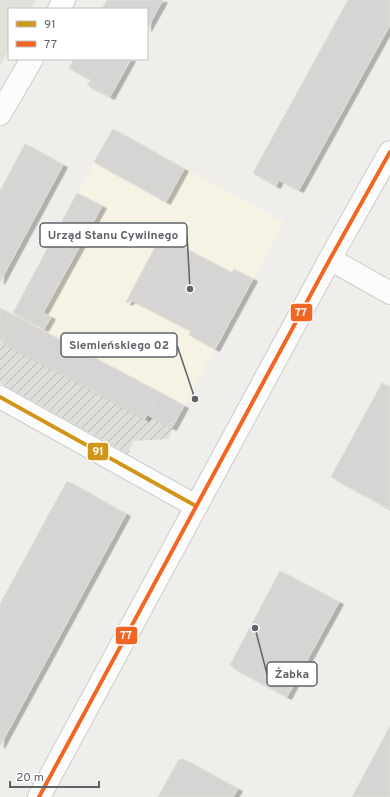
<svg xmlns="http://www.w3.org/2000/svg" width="390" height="797" font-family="Overpass,sans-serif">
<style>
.commercial{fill:#f7f3e4}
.industrial{fill:url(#industrial-furrows)}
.education{fill:#e2e0da}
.building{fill:#d6d5d3;stroke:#deddd9;filter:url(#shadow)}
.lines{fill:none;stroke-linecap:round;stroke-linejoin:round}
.minor-casing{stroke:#cbcccc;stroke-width:24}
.minor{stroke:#fdfcfc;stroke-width:22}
.bus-1-casing{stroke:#fff;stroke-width:7}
.bus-2-casing{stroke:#fff;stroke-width:7}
.bus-1{stroke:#d1951a;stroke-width:4}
.bus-2{stroke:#f26522;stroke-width:4}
.leader{fill:none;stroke:#5f6368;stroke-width:1.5}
.callout-dot{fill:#5f6368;stroke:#fff;stroke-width:1.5}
.callout{fill:#fff;stroke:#5f6368;stroke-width:1.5}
.callout-label{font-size:12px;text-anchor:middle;font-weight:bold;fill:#5f6368}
.line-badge{stroke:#fff;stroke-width:1.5}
.badge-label{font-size:11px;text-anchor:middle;font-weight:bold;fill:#fff}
</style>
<defs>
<pattern id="industrial-furrows" width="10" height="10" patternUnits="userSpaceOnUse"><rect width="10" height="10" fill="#dfddda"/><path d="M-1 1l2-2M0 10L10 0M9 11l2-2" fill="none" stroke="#b8b7b5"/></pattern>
<filter id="shadow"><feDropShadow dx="4.5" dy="2.5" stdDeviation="0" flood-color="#0004"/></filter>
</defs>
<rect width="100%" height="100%" fill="#efeeea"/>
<!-- commercial -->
<path class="commercial" d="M113,129l171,93 -100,184 -169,-90 -2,-3z"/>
<!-- industrial -->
<path class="industrial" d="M15,316l169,90 -16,33 -35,2 -5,13 -128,-71v-38z"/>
<!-- education -->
<path class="education" d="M0,0h36l-5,9h-22v41l-9,16z"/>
<!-- building -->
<g class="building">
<path d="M107,0h56l-16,29v-20h-45z"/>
<path d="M348,0h42v25l-91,165 -20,-10 -3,6 -23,-13z"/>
<path d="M74,59h57l-21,38 -23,-12 4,-5 -22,-12z"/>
<path d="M113,129l71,40 -18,33 -72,-40z"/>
<path d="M25,144l38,21 -63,117v-91z"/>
<path d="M77,193l25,13 -59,107 8,4 -7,12 -31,-16z"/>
<path d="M163,232l3,1 -2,4 68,36 2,-4 19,10 -38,70 -26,-14 2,-4 -4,-2 -56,-29 -3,3 -2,-1z"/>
<path d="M0,308l15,8 -14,26h-1z"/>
<path d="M15,316l144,76 -14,27 -144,-77z"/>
<path d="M382,383l8,4v120l-1,2 -58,-32z"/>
<path d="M159,392l25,14 -12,22 -24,-13z"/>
<path d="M67,481l59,33 -126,232v-142z"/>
<path d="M280,571l59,31 -52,95 -54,-29v-2l-3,-1z"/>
<path d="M390,726v71h-38l19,-35z"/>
<path d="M179,759l3,1 1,-1 55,30 -5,8h-75z"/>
</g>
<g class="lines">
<!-- minor casing -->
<g class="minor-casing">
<g id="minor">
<path d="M59,9l5,-9"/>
<path d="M0,114l32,-55"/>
<path d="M330,259l60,34"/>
<path d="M0,397l196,109"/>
<path d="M39,797l291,-538 60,-107"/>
</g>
</g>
<!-- minor -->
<use href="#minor" class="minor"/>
<!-- bus-1 casing -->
<g class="bus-1-casing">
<path id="bus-1" d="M0,397l196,109"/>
</g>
<!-- bus-2 casing -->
<g class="bus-2-casing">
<path id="bus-2" d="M39,797l291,-538 60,-107"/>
</g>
<!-- bus-1 -->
<use href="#bus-1" class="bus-1"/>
<!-- bus-2 -->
<use href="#bus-2" class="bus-2"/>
</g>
<!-- callouts -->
<path class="leader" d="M190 289L187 235M195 399L177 345M255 628L267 674"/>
<g class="callout-dot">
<circle cx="190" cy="289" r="4"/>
<circle cx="195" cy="399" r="4"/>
<circle cx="255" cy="628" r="4"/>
</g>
<g class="callout">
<rect x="40" y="223" width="147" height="24" rx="4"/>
<rect x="61" y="333" width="116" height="24" rx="4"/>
<rect x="267" y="662" width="50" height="24" rx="4"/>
</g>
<g class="callout-label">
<text x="113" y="239">Urząd Stanu Cywilnego</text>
<text x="119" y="349">Siemieńskiego 02</text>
<text x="292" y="678">Żabka</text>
</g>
<g class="line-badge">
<rect x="290" y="303" width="23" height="19" rx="4" fill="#f26522"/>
<rect x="87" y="442" width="22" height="19" rx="4" fill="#d1951a"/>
<rect x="115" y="626" width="23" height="19" rx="4" fill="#f26522"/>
</g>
<g class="badge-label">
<text x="301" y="316">77</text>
<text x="98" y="455">91</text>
<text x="126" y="639">77</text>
</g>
<!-- legend -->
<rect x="8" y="8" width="140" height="52" fill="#ffffff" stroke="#bfc1c3"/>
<rect x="16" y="21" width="20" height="6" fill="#d1951a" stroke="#bfc1c3"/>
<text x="44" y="28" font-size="12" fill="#5f6368">91</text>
<rect x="16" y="41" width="20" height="6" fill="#f26522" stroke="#bfc1c3"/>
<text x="44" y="48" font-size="12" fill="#5f6368">77</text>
<!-- scale -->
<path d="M10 781v6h89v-6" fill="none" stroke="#5f6368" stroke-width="2"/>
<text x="16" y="781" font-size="12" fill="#5f6368" stroke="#ffffff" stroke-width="3" paint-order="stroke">20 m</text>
</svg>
